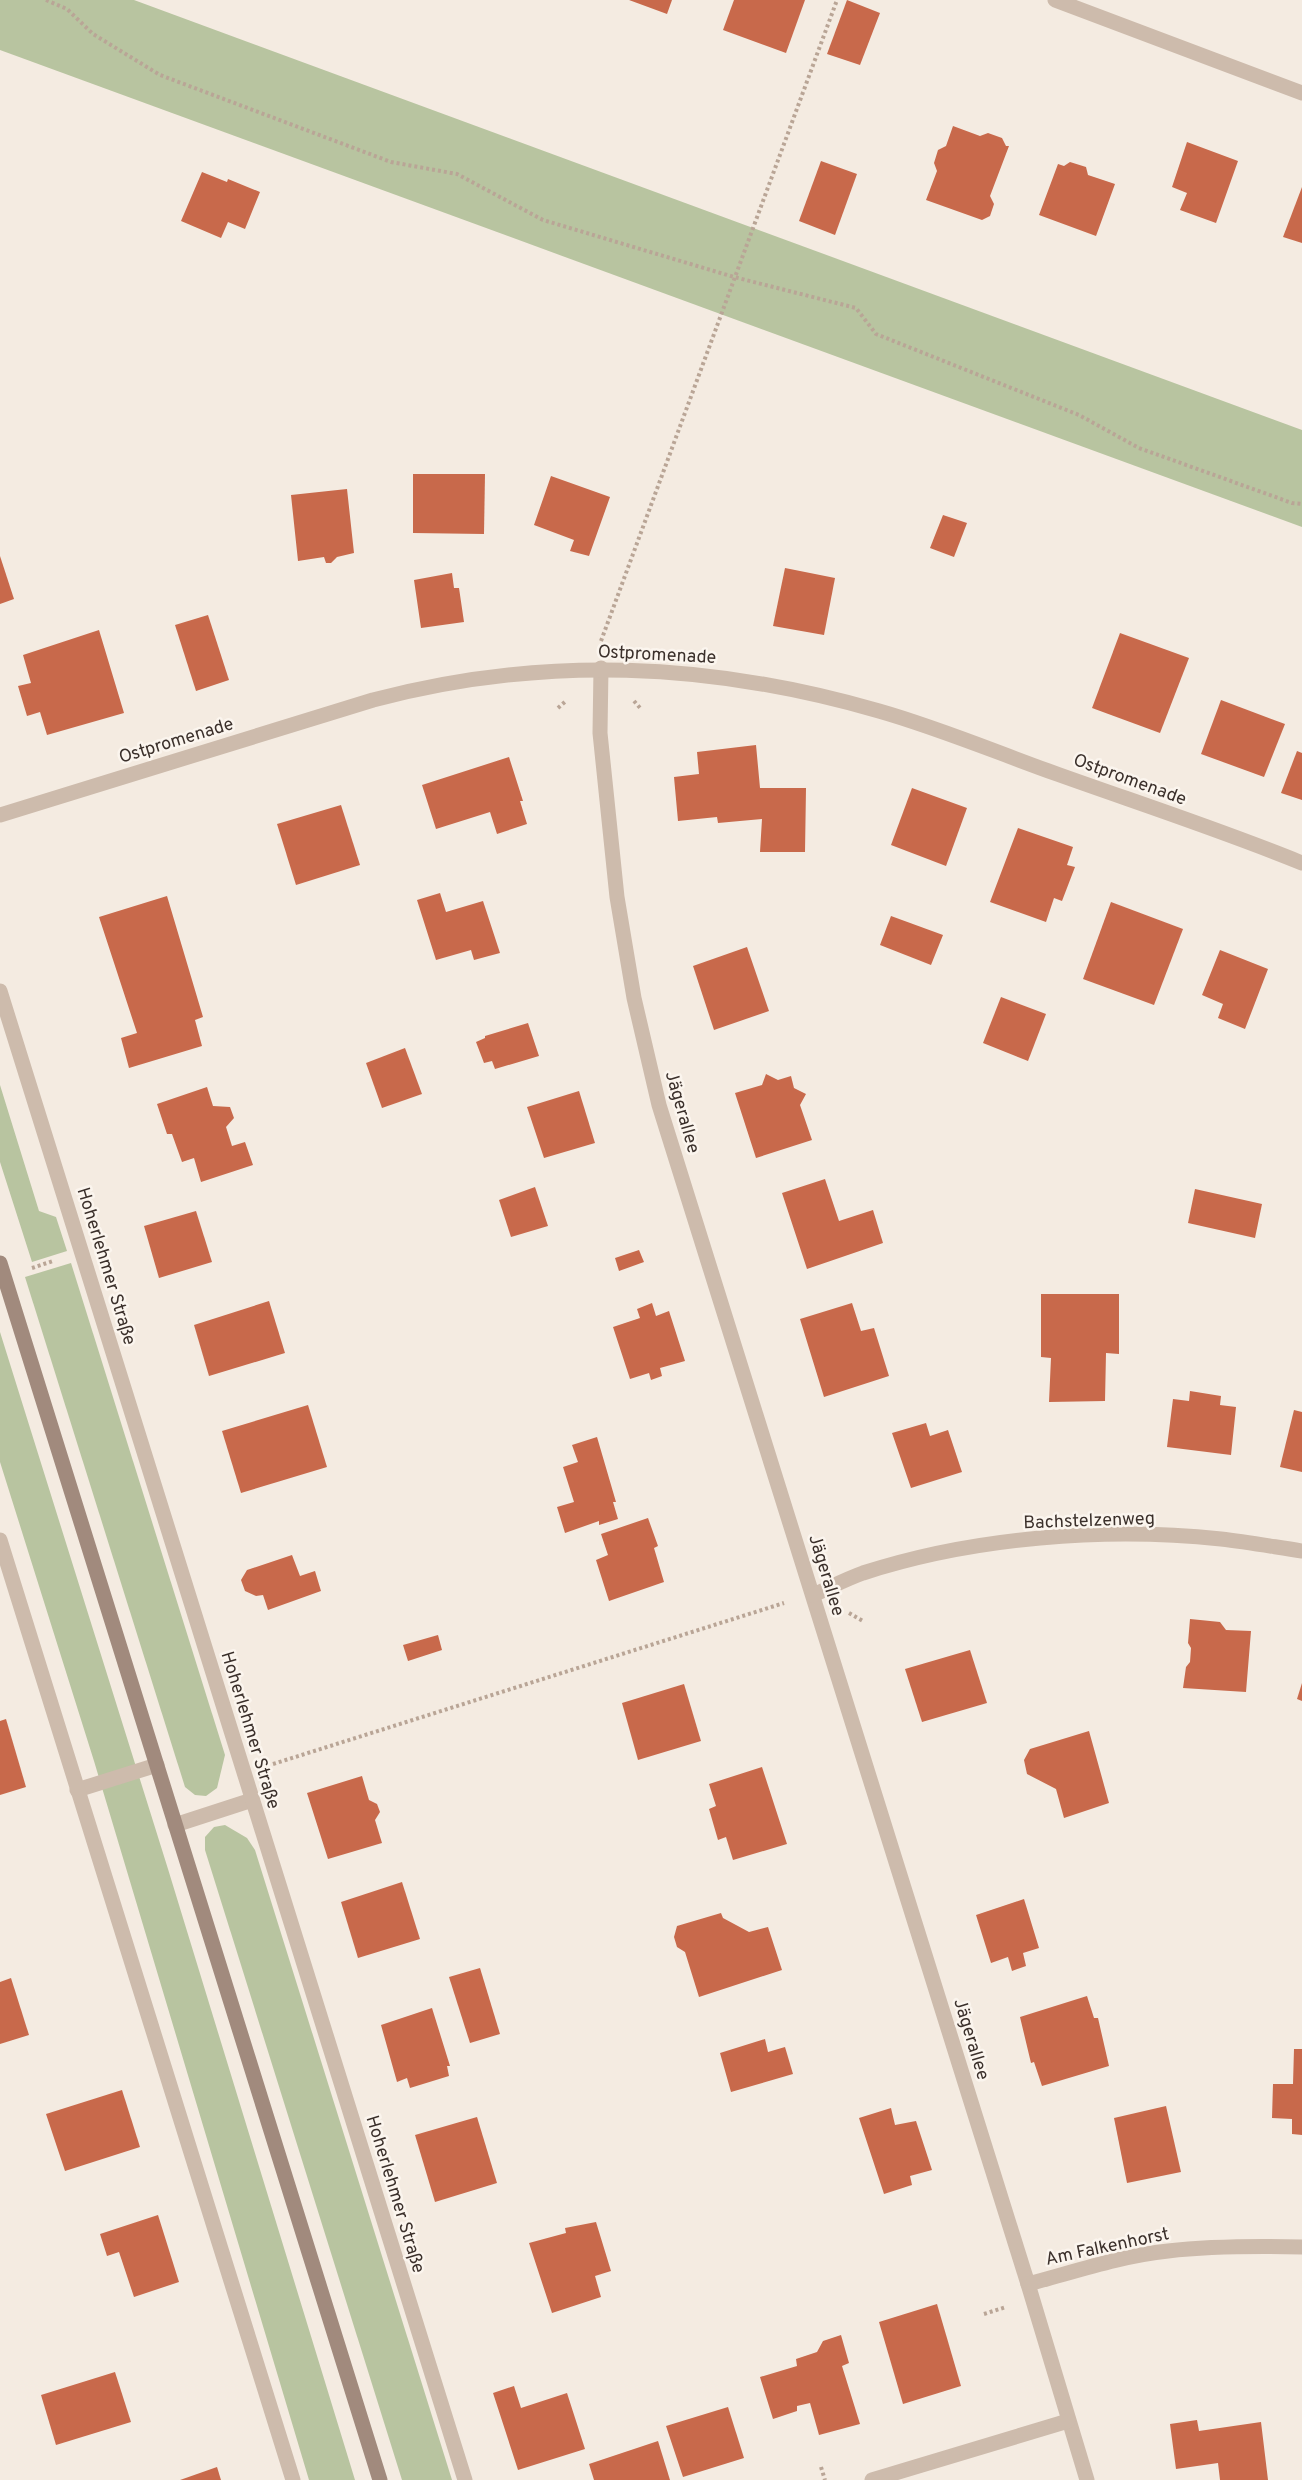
<svg xmlns="http://www.w3.org/2000/svg" width="1302" height="2480" font-family="Overpass,sans-serif">
<style>
.green{fill:#b8c4a0}
.building{fill:#c8694b}
.lines{fill:none;stroke-linecap:round;stroke-linejoin:round}
.path{stroke:#b9a596;stroke-width:4;stroke-dasharray:3 3;stroke-linecap:butt}
.lane{stroke:#cdbbac;stroke-width:15}
.street{stroke:#cdbbac;stroke-width:15}
.secondary{stroke:#a18a7d;stroke-width:15}
.labels{text-anchor:middle;stroke-width:5;stroke-linejoin:round;paint-order:stroke}
.street-label{font-size:18px;fill:#3b302b;stroke:#fbf5ee}
</style>
<rect width="100%" height="100%" fill="#f4ebe1"/>
<!-- green -->
<g class="green">
<path d="M0,0h134l1168,430v97l-1302,-477z"/>
<path d="M0,1085l39,126 17,6 11,34 -35,11 -32,-100z"/>
<path d="M71,1263l154,492 -8,33 -11,8 -11,-1 -10,-8 -160,-510z"/>
<path d="M0,1332l168,537 187,611h-46l-215,-719 -94,-299z"/>
<path d="M225,1825l22,13 8,12 197,630h-50l-197,-630v-13l9,-10z"/>
</g>
<!-- building -->
<g class="building">
<path d="M629,0h43l-5,14z"/>
<path d="M734,0h71l-19,53 -63,-23z"/>
<path d="M847,0l33,13 -20,52 -33,-11z"/>
<path d="M953,126l27,10 8,-3 14,5 4,8h3l-19,50 4,8 -4,12 -8,4 -56,-20 11,-29 -3,-8 4,-13 8,-4z"/>
<path d="M1187,142l51,19 -22,62 -36,-13 7,-17 -15,-6z"/>
<path d="M821,161l36,13 -22,61 -36,-14z"/>
<path d="M1070,162l16,5 2,8 27,9 -19,52 -57,-21 19,-51 6,2z"/>
<path d="M202,172l25,10 1,-3 32,13 -15,37 -17,-7 -7,16 -40,-17z"/>
<path d="M1302,187v56l-19,-6z"/>
<path d="M413,474h72l-1,60 -71,-1z"/>
<path d="M551,476l59,21 -21,59 -19,-5 4,-11 -40,-15z"/>
<path d="M347,489l7,64 -17,4 -6,6h-5l-2,-6 -26,4 -7,-66z"/>
<path d="M943,515l24,8 -13,34 -24,-9z"/>
<path d="M0,556l14,43 -14,5z"/>
<path d="M785,568l50,10 -11,57 -51,-9z"/>
<path d="M452,573l2,15h5l5,34 -43,6 -7,-48z"/>
<path d="M208,615l21,65 -33,11 -21,-66z"/>
<path d="M99,630l25,83 -77,22 -7,-23 -13,4 -9,-30 13,-3 -8,-28z"/>
<path d="M1120,633l69,25 -29,75 -68,-25z"/>
<path d="M1221,700l64,24 -21,53 -63,-23z"/>
<path d="M756,745l4,43h46l-1,64h-45l2,-33 -44,4 -1,-6 -39,4 -4,-44 25,-3 -2,-22z"/>
<path d="M1297,751l5,2v47l-21,-7z"/>
<path d="M509,757l14,44h-3l7,23 -30,10 -7,-22 -54,17 -14,-44z"/>
<path d="M912,788l55,20 -21,58 -55,-21z"/>
<path d="M341,805l19,60 -64,20 -19,-61z"/>
<path d="M1018,828l55,19 -6,18 8,2 -13,34 -8,-3 -8,24 -56,-20z"/>
<path d="M440,893l6,19 37,-11 17,52 -26,7 -3,-10 -35,10 -19,-60z"/>
<path d="M167,896l36,121 -8,3 7,26 -73,22 -8,-30 16,-5 -38,-116z"/>
<path d="M1111,902l72,27 -29,76 -71,-26z"/>
<path d="M891,916l52,19 -12,30 -51,-20z"/>
<path d="M747,947l22,64 -55,19 -21,-64z"/>
<path d="M1220,950l48,19 -23,60 -27,-11 5,-14 -21,-9z"/>
<path d="M1001,997l45,17 -18,47 -45,-18z"/>
<path d="M528,1023l11,33 -44,13 -3,-8 -8,2 -8,-21 9,-4v-2z"/>
<path d="M405,1048l17,46 -40,14 -16,-45z"/>
<path d="M766,1074l12,6 13,-4 3,12 12,6 -6,11 12,35 -56,18 -21,-65 27,-8z"/>
<path d="M207,1087l6,19 17,1 4,11 -8,9 6,19 13,-4 8,23 -52,17 -7,-24 -12,4 -10,-28h-5l-10,-30z"/>
<path d="M579,1091l16,52 -51,15 -17,-51z"/>
<path d="M825,1179l14,42 34,-11 10,33 -76,26 -25,-76z"/>
<path d="M535,1187l13,39 -37,11 -12,-37z"/>
<path d="M1195,1189l67,15 -7,34 -67,-15z"/>
<path d="M196,1211l16,51 -53,16 -15,-52z"/>
<path d="M639,1250l5,12 -25,9 -4,-13z"/>
<path d="M1041,1294h78v60l-13,-1 -1,48 -56,1 2,-44 -10,-1z"/>
<path d="M269,1301l16,52 -76,23 -15,-51z"/>
<path d="M652,1303l4,13 13,-5 16,50 -25,7 2,8 -11,4 -2,-7 -19,6 -17,-52 27,-9 -3,-9z"/>
<path d="M852,1303l9,28 13,-3 15,48 -65,21 -24,-78z"/>
<path d="M1190,1391l31,5 -1,9 16,2 -5,48 -64,-8 6,-48 16,2z"/>
<path d="M308,1405l19,62 -86,26 -19,-62z"/>
<path d="M1294,1410l8,2v60l-22,-5z"/>
<path d="M926,1423l4,13 18,-6 14,42 -51,16 -19,-55z"/>
<path d="M597,1437l19,65h-3l5,17 -19,6v-4l-34,12 -8,-26 17,-5 -11,-35 15,-5 -6,-17z"/>
<path d="M648,1518l10,28 -4,2 10,34 -55,19 -13,-41 12,-5 -7,-21z"/>
<path d="M292,1555l8,21 15,-5 6,20 -53,19 -5,-15 -7,1 -11,-5 -4,-11 6,-10z"/>
<path d="M1190,1619l30,3 6,8 25,1 -5,61 -63,-4 3,-21 4,-5 1,-14 -3,-5z"/>
<path d="M438,1635l4,15 -34,11 -5,-16z"/>
<path d="M970,1650l17,53 -65,19 -17,-53z"/>
<path d="M1302,1683v18l-5,-2z"/>
<path d="M684,1684l17,57 -63,19 -16,-57z"/>
<path d="M6,1719l20,68 -26,8v-74z"/>
<path d="M1089,1731l20,72 -45,15 -8,-29 -29,-15 -3,-14 6,-11z"/>
<path d="M762,1767l25,77 -54,16 -7,-23 -8,3 -9,-31 7,-3 -7,-22z"/>
<path d="M362,1776l7,24 8,4 3,8 -5,8 7,23 -54,16 -21,-66z"/>
<path d="M402,1882l18,57 -62,19 -17,-56z"/>
<path d="M1024,1899l15,49 -16,5 3,13 -14,5 -4,-14 -17,6 -15,-48z"/>
<path d="M721,1913l2,5 26,14 19,-5 14,43 -83,27 -14,-45 -8,-5 -3,-10 3,-11z"/>
<path d="M480,1968l20,66 -30,9 -21,-66z"/>
<path d="M11,1978l18,57 -29,9v-62z"/>
<path d="M1087,1996l7,22h4l11,48 -67,20 -8,-24 -3,1 -11,-46z"/>
<path d="M432,2008l18,58h-3l2,10 -39,12 -3,-10 -10,4 -16,-57z"/>
<path d="M765,2039l3,13 17,-5 8,27 -62,18 -11,-39z"/>
<path d="M1294,2049h8v86l-10,-1v-15l-20,-1 1,-34h20z"/>
<path d="M122,2090l18,57 -75,24 -19,-57z"/>
<path d="M1166,2106l15,66 -54,11 -13,-65z"/>
<path d="M891,2108l4,17 21,-4 16,49 -22,6 2,9 -28,9 -25,-76z"/>
<path d="M477,2117l20,66 -62,19 -20,-67z"/>
<path d="M158,2215l21,67 -45,15 -15,-45 -12,4 -7,-22z"/>
<path d="M596,2222l15,49 -16,5 6,21 -49,16 -23,-70 37,-10 -1,-5z"/>
<path d="M937,2304l24,82 -58,18 -24,-82z"/>
<path d="M841,2335l8,28 -7,3 18,58 -41,11 -9,-32 -13,3v5l-24,8 -13,-42 37,-11 -1,-7 21,-7 6,-11z"/>
<path d="M115,2372l16,50 -75,23 -15,-50z"/>
<path d="M514,2386l7,22 46,-15 18,56 -67,21 -25,-77z"/>
<path d="M728,2407l16,51 -61,19 -17,-51z"/>
<path d="M1197,2420l2,11 62,-9 7,58h-48l-2,-17 -42,6 -6,-45z"/>
<path d="M658,2441l12,39h-76l-5,-16z"/>
<path d="M217,2467l4,13h-41z"/>
</g>
<g class="lines">
<!-- path -->
<g class="path">
<path d="M46,0l21,9 26,25 67,41 231,87 66,12 86,46 191,57 122,31 20,26 203,81 60,33 153,55 10,1"/>
<path d="M601,641l236,-641"/>
<path d="M634,701l7,8"/>
<path d="M558,708l8,-7"/>
<path d="M32,1268l21,-7"/>
<path d="M849,1613l14,8"/>
<path d="M273,1764l511,-161"/>
<path d="M984,2314l22,-7"/>
<path d="M821,2467l4,13"/>
</g>
<!-- lane -->
<g class="lane">
<path d="M77,1790l80,-25"/>
<path d="M175,1825l77,-25"/>
</g>
<!-- street -->
<g class="street">
<path d="M1055,0l247,93"/>
<path d="M601,668l-1,65 17,164 17,101 25,107 369,1179 59,196"/>
<path d="M0,815l373,-115c171,-45 336,-38 506,11 60,17 119,42 178,63 81,29 164,56 245,89"/>
<path d="M0,991l465,1489"/>
<path d="M0,1540l293,940"/>
<path d="M813,1595c16,-7 33,-16 50,-22 111,-36 242,-46 358,-34 27,3 54,8 81,12"/>
<path d="M1028,2284c46,-12 92,-28 140,-33 44,-5 89,-5 134,-4"/>
<path d="M872,2480l196,-59"/>
</g>
<!-- secondary -->
<path class="secondary" d="M0,1263l380,1217"/>
</g>
<g class="labels">
<!-- street labels -->
<g class="street-label">
<text transform="translate(657 654) rotate(3)" y="6">Ostpromenade</text>
<text transform="translate(176 740) rotate(-17)" y="6">Ostpromenade</text>
<text transform="translate(1130 779) rotate(20)" y="6">Ostpromenade</text>
<text transform="translate(683 1112) rotate(74)" y="6">Jägerallee</text>
<text transform="translate(107 1266) rotate(73)" y="6">Hoherlehmer Straße</text>
<text transform="translate(1089 1520) rotate(-2)" y="6">Bachstelzenweg</text>
<text transform="translate(827 1575) rotate(73)" y="6">Jägerallee</text>
<text transform="translate(251 1730) rotate(73)" y="6">Hoherlehmer Straße</text>
<text transform="translate(972 2039) rotate(73)" y="6">Jägerallee</text>
<text transform="translate(396 2194) rotate(73)" y="6">Hoherlehmer Straße</text>
<text transform="translate(1107 2246) rotate(-12)" y="6">Am Falkenhorst</text>
</g>
</g>
</svg>
